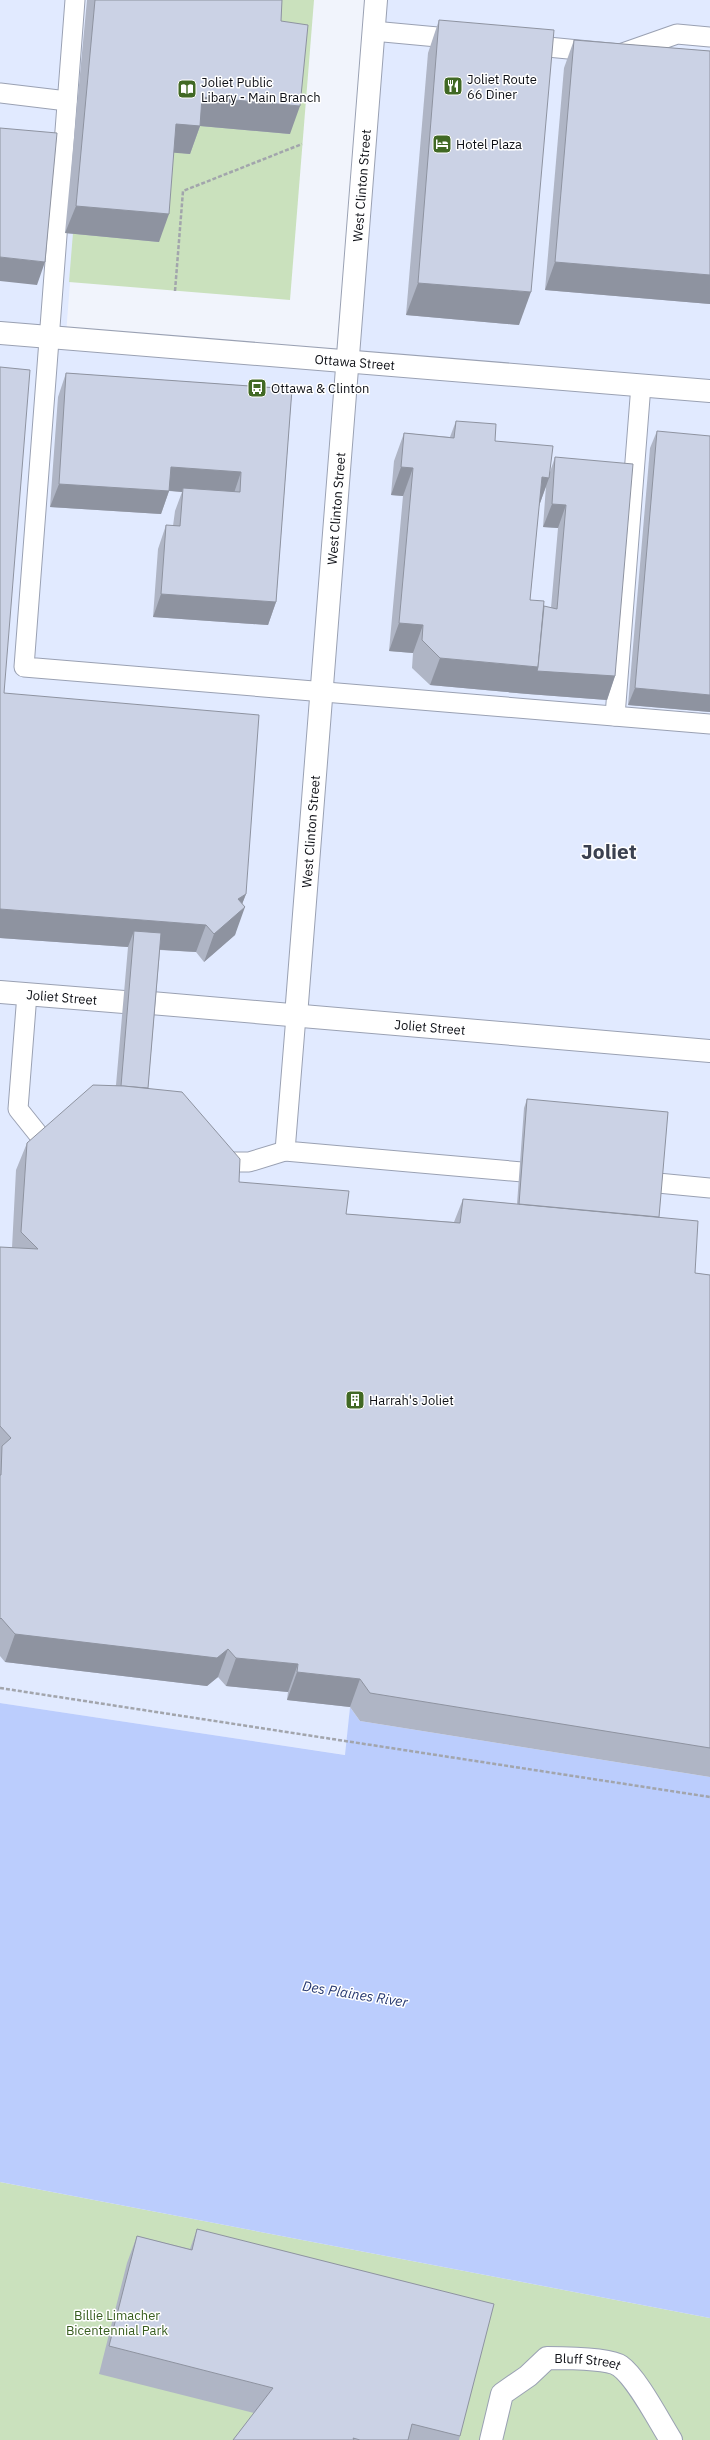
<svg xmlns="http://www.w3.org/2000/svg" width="710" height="2440" font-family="'IBM Plex Sans',sans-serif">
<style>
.built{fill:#e1eaff}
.green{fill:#cae1bd}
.water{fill:#bbcdfd}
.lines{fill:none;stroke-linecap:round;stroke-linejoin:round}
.lane-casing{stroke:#9aa1b3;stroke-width:21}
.street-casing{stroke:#9aa1b3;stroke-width:24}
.secondary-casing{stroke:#9aa1b3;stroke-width:24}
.primary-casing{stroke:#9aa1b3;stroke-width:24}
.path{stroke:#a2a5ac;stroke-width:2.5;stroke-dasharray:4 2;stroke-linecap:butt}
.lane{stroke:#fff;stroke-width:19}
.street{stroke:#fff;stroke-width:22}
.secondary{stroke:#fff;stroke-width:22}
.primary{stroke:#fff;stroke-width:22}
.wall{fill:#afb5c5;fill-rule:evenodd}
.shaded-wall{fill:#8e93a0}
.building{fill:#cbd2e5;stroke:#8e93a0}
.labels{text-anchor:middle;stroke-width:3;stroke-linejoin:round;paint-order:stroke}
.poi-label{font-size:13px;fill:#0e1016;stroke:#fff;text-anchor:start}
.street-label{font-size:13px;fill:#0e1016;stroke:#fff}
.park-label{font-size:13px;fill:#385d1f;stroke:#fff}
.water-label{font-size:14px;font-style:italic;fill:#263870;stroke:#fff}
.town-label{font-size:21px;font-weight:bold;fill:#3b4150;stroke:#fff}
</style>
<rect width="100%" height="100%" fill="#f1f4fc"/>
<!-- built -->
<g class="built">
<path d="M0,0h92l-26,334 -66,-5z"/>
<path d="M380,0h330v1047l-414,-31z"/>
<path d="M0,337l342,27 -49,649 -293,-26z"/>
<path d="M0,999l710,61v717l-350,-56 -10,-14 -4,48 -346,-52z"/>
</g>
<!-- green -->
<g class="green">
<path d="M92,0h222l-24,300 -221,-18z"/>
<path d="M0,2182l710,136v122h-710z"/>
</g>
<!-- water -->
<path class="water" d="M0,1703l345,52 5,-48 10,14 350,56v541l-710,-136z"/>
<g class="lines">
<!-- lane casing -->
<g class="lane-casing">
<g id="lane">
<path d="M75,0l-51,667 686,57"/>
<path d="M373,31l86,8"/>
<path d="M527,45l93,9 57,-20 33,3"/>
<path d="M0,93l67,8"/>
<path d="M615,716l26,-331"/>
<path d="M27,994l-9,115 28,35"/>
<path d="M296,1016l-11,135 260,23"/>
<path d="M216,1162h33l36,-11"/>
<path d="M637,1181l73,7"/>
</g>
</g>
<!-- street casing -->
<g class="street-casing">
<g id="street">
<path id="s1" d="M491,2440l11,-46 26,-18 19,-18c14,0 62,0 73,8 17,12 39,55 51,74"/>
</g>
</g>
<!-- secondary casing -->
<g class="secondary-casing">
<g id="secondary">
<path id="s2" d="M0,992l124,10"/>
<path id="s3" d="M151,1003l559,48"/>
<path id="s4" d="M296,1016l80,-1016"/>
</g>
</g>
<!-- primary casing -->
<g class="primary-casing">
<g id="primary">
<path id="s5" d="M0,333l710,58"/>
</g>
</g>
<!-- path -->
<g class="path">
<path d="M175,291l8,-100 119,-47"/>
<path d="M0,1688l710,109"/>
</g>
<!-- lane -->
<use href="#lane" class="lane"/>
<!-- street -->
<use href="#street" class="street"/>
<!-- secondary -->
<use href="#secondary" class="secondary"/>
<!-- primary -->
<use href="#primary" class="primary"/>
</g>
<!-- wall -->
<g class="wall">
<path d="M87,0h195l-1,21 9,113 -90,-8 -10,28 -16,-2 -15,90 -94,-9z"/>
<path d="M439,20l80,305 -113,-10 22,-262z"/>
<path d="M574,40l136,11v253l-165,-14 19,-222z"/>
<path d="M0,367l4,326 242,201 -4,10 -7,31 -31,27 -8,-10 -36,-2 -12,138 91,94 107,32 108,8 9,-23 54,5 7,-96 3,-9 132,118 36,56 15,2v502l-350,-56 -10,-14 -63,-7 1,-8 -62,-6 -8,-9 -11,9 -202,-24 -5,-6v-409l12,1 4,-78 11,-27 89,-58 12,-138 -128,-9z"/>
<path d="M66,373l226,16 -16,213 -8,23 -115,-8 5,-68 8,-24 7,1 2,-15 7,-19 -13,-1 -8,23 -111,-7 8,-110z"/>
<path d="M456,421l39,20 55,31 5,-15 60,219 -8,24 -79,-6 -98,-9 -18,-17 1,-15 -24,-2 14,-155 -12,-1 3,-34 10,-28 46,4zM546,486l-3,41 15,1 -7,80 -7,-2 -14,-6 9,-94z"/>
<path d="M657,431l53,281 -82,-7 22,-257z"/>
<path d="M197,2229l263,207 -1,4h-226l21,-27 -155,-39 28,-111 10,-27 53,13z"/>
</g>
<!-- shaded-wall -->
<g class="shaded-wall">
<path d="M202,97l98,9 -10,28 -90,-8 -10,28 -25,-2 11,-28z"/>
<path d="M76,206l93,8 -10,28 -94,-9z"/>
<path d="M0,257l45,5 -8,23 -37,-4z"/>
<path d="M555,262l155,13v29l-165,-14z"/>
<path d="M418,283l113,9 -12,33 -113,-10z"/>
<path d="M171,467l70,5 -8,24 -50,-8 -1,4 -20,-2z"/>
<path d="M401,467l12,1 -10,28 -12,-1z"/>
<path d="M542,477l7,1 -10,28z"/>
<path d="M59,484l110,7 -8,23 -111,-7z"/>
<path d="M552,504l14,1 -8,23 -15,-1z"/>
<path d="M161,594l115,8 -8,23 -115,-8z"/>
<path d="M399,623l24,2 -10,28 -24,-2z"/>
<path d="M440,658l98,9 77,9 -8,24 -79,-6 -98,-9z"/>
<path d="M635,688l75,7v17l-82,-7z"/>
<path d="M246,894l-7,18 6,-5 -10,28 -31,27 10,-28 24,-35z"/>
<path d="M0,909l206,16 -10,27 -63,-4 1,-17 -6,16 -128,-9z"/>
<path d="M15,1634l213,15 -10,28 -11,9 -202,-24z"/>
<path d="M236,1658l62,6 -10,28 -62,-6z"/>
<path d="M297,1672l63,7 -10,28 -63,-7z"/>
</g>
<!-- building -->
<g class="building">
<path d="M95,0h187l-1,21 27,4 -8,81 -98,-9 -2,29 -24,-2 -7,90 -93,-8z"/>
<path d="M439,20l115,10 -23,262 -113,-9z"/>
<path d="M574,40l136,11v224l-155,-13z"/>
<path d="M0,128l57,5 -12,129 -45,-5z"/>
<path d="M0,367l30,3 -26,323 255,22 -13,179 -8,5 7,8 -31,27 -8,-9 -206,-16z"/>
<path d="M66,373l226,16 -16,213 -115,-8 5,-69 14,1 3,-38 57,4 1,-20 -70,-5 -2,24 -110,-7z"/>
<path d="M456,421l40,3 -1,17 58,5 -4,32 -7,-1 -12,123 14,1 -6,66 -98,-9 -18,-18 1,-15 -24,-2 14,-155 -12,-1 3,-34 50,5z"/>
<path d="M657,431l53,5v259l-75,-7z"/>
<path d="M555,457l78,7 -18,212 -78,-5 1,-4 6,-61 13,3 9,-104 -14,-1z"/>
<path d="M134,931l27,2 -13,155 -27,-2z"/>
<path d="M93,1085l31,1 58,6 58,67 -1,23 110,9 -3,23 114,9 3,-24 235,22 -3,52 15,2v473l-340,-55 -10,-14 -63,-7 1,-8 -62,-6 -8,-9 -11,9 -202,-24 -14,-16 -1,1v-144h1l1,-29 9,-8 -11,-12v-179l38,2 -17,-17 6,-89z"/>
<path d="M527,1099l141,13 -9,105 -140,-13z"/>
<path d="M197,2229l297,75 -34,132 -48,-12 -4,16h-48l-7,-2 1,2h-121l40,-52 -164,-42 28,-110 55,14z"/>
</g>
<!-- icons -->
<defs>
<g id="restaurant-square" transform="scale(1)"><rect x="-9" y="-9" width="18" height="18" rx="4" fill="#416924" stroke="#fff"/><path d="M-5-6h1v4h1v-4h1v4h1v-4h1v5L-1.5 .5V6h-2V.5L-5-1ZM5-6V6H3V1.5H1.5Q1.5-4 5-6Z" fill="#fff"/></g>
<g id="library-square" transform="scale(1)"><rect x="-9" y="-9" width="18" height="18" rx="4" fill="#416924" stroke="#fff"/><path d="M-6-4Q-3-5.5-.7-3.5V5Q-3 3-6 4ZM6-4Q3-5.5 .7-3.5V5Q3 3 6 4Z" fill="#fff"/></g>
<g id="hotel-square" transform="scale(1)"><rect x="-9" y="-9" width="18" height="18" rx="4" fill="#416924" stroke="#fff"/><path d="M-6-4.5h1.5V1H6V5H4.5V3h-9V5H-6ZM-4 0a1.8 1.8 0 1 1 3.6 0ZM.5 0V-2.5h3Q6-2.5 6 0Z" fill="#fff"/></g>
<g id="bus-square" transform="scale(1)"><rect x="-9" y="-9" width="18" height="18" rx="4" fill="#416924" stroke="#fff"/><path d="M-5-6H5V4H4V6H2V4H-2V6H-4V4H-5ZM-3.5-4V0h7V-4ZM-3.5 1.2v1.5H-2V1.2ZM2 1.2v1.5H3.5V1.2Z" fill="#fff"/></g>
<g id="building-square" transform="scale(1)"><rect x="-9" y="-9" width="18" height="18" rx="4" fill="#416924" stroke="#fff"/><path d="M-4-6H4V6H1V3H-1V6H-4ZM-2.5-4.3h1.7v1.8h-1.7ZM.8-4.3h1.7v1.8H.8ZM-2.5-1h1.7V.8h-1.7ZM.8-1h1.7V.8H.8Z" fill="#fff"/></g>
</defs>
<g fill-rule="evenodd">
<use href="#restaurant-square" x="453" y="86"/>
<use href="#library-square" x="187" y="89"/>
<use href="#hotel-square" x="442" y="144"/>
<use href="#bus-square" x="257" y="388"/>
<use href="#building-square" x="355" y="1400"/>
</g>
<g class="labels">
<!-- poi labels -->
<g class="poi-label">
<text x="467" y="84">Joliet Route<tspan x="467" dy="15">66 Diner</tspan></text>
<text x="201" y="87">Joliet Public<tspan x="201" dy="15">Libary - Main Branch</tspan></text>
<text x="456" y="149">Hotel Plaza</text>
<text x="271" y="393">Ottawa &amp; Clinton</text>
<text x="369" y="1405">Harrah's Joliet</text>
</g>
<!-- street labels -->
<g class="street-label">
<text dy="5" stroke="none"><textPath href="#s4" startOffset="833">West Clinton Street</textPath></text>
<text dy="5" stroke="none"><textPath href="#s5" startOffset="356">Ottawa Street</textPath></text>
<text dy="5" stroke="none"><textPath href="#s4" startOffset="509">West Clinton Street</textPath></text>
<text dy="5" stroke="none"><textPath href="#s4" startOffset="185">West Clinton Street</textPath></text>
<text dy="5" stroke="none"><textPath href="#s2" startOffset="62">Joliet Street</textPath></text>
<text dy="5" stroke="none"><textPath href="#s3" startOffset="280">Joliet Street</textPath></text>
<text dy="5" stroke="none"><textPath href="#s1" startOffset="146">Bluff Street</textPath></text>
</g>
<!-- park labels -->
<g class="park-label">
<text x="117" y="2320">Billie Limacher<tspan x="117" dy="15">Bicentennial Park</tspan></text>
</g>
<!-- water labels -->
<g class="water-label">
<text transform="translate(355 1994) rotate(9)" y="5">Des Plaines River</text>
</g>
<!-- town labels -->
<g class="town-label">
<text x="609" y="859">Joliet</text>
</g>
</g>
</svg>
